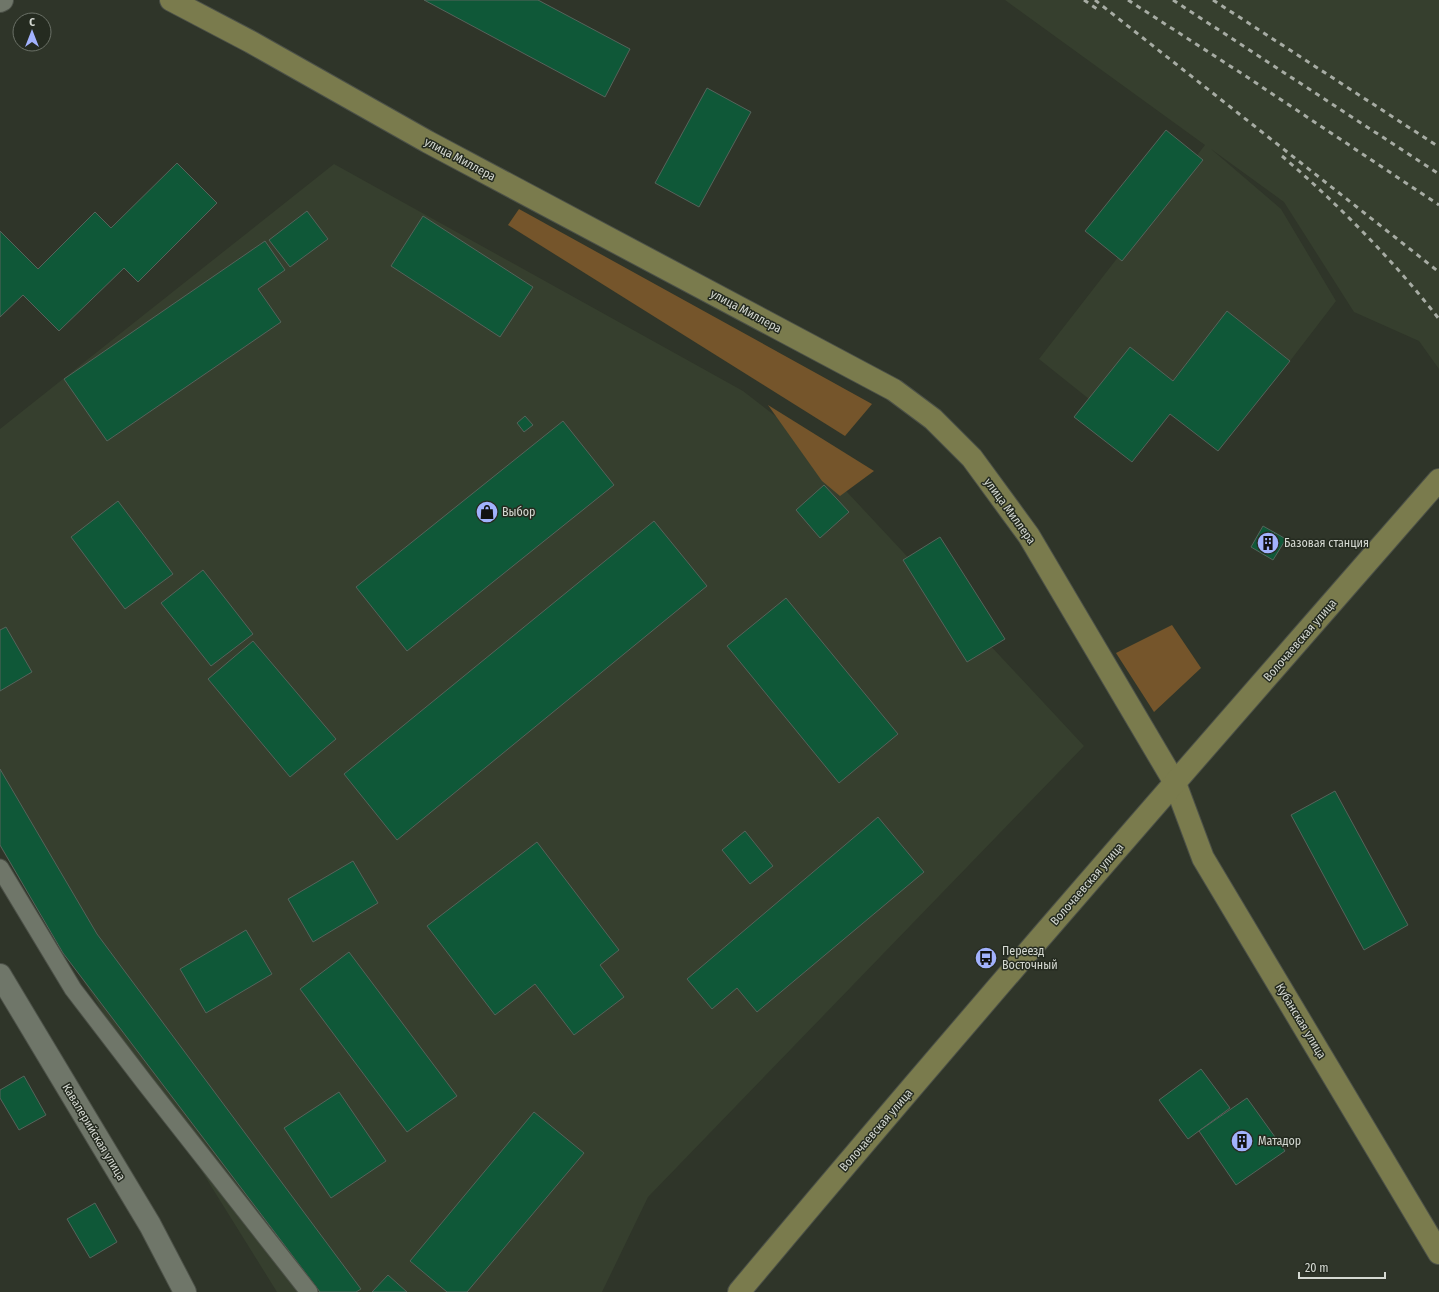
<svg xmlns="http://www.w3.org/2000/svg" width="1439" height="1292" font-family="'Fira Sans Condensed',sans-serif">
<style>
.built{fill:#363f2e}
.green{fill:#75552b}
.building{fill:#0f5838;stroke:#56635b}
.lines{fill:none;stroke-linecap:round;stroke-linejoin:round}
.lane-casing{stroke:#4c5148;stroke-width:19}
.street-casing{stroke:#4c5148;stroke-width:24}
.secondary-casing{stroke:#4c5148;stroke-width:24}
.lane{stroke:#6f7669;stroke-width:17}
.street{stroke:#6f7669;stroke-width:22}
.secondary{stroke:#7a7b4d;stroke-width:22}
.rail{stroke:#a7aca4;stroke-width:3;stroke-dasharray:5 5;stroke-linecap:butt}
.labels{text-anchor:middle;stroke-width:3;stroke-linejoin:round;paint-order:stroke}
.street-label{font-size:12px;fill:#d5d9d2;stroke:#252b20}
.poi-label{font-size:12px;fill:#d5d9d2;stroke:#252b20;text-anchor:start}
</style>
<rect width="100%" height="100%" fill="#2f3529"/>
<!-- built -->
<g class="built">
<path d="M1005,0h434v369l-20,-28 -65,-29 -70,-110 -73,-53 70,60 55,92 -46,60 -63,-49 -54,69 -84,18 -50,-40 166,-214z"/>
<path d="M334,164l409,227 35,27 306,328 -436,451 -46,95h-325l-277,-445v-418z"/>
</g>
<!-- green -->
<g class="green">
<path d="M519,209l353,195 -27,32 -337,-211z"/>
<path d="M768,405l106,66 -34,25 -18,-15z"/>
<path d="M1172,625l29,43 -47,44 -38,-59z"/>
</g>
<!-- building -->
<g class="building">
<path d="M424,0h114l92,49 -25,48z"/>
<path d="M707,88l44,24 -52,95 -44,-24z"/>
<path d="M1166,130l37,30 -81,101 -37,-30z"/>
<path d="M177,163l40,40 -79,79 -14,-14 -65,63 -36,-36 -23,22v-86l38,38 57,-57 16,16z"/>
<path d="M307,211l21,28 -38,28 -21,-27z"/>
<path d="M423,216l110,71 -33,50 -109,-71z"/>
<path d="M265,241l20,29 -27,19 23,33 -174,119 -43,-62z"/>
<path d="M1227,311l63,50 -72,90 -48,-37 -38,48 -58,-45 56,-70 43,34z"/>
<path d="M525,416l8,9 -9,7 -7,-9z"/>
<path d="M563,421l51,64 -207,166 -51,-64z"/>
<path d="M824,485l25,27 -29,26 -24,-28z"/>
<path d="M118,501l55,73 -48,35 -54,-72z"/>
<path d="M654,521l53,65 -310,254 -53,-66z"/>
<path d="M1263,526l23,13 -13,21 -22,-13z"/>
<path d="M940,537l65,102 -38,23 -64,-102z"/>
<path d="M203,570l50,64 -42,32 -50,-63z"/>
<path d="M786,598l112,136 -59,49 -112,-137z"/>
<path d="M6,627l26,45 -32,19v-61z"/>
<path d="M253,641l83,98 -46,38 -82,-98z"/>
<path d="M0,769l97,165 264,355 -5,3h-36l-257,-339 -63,-108z"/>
<path d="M1335,791l73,134 -44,25 -73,-135z"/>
<path d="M878,817l46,55 -167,140 -20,-24 -25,21 -25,-30z"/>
<path d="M745,831l28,35 -23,18 -28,-34z"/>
<path d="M537,842l82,108 -19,15 24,32 -50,38 -39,-51 -40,31 -68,-89z"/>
<path d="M353,861l25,42 -65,39 -25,-43z"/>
<path d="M246,930l26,44 -66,39 -26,-44z"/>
<path d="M349,952l108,144 -50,36 -107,-143z"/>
<path d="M1201,1069l29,39 -42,31 -29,-39z"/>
<path d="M24,1076l22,39 -27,15 -19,-32v-8z"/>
<path d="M339,1092l47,69 -55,37 -47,-70z"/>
<path d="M1247,1098l38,53 -49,34 -37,-54z"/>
<path d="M534,1112l50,41 -117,139h-20l-37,-31z"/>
<path d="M95,1203l22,39 -27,16 -23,-39z"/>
<path d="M388,1275l19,17h-35z"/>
</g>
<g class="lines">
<!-- lane casing -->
<g class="lane-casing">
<path id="lane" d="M0,868l73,121 72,94 164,209"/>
</g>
<!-- street casing -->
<g class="street-casing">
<g id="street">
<path d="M0,1l2,-1"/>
<path d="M0,975l150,250 35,67"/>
</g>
</g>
<!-- secondary casing -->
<g class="secondary-casing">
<g id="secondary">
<path d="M171,0l80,42 177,100 466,248 39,29 39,39 57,78 146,247 28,75 236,395"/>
<path d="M739,1292c229,-274 465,-543 700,-812"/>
</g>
</g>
<!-- lane -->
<use href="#lane" class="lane"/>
<!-- street -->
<use href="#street" class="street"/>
<!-- secondary -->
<use href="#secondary" class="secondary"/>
<!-- rail -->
<g class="rail">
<path d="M1084,0l16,11"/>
<path d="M1095,0l344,272"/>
<path d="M1128,0l116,75 195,130"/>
<path d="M1173,0l266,174"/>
<path d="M1213,0l226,147"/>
<path d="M1282,156c57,49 111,104 157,163"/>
</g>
</g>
<!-- icons -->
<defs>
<g id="shop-disc" transform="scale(1.15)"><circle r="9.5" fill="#a2b2fd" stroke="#252b20"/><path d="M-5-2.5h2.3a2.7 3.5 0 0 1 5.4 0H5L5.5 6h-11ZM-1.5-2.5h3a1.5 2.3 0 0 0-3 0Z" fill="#111"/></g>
<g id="building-disc" transform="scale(1.15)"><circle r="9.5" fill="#a2b2fd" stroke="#252b20"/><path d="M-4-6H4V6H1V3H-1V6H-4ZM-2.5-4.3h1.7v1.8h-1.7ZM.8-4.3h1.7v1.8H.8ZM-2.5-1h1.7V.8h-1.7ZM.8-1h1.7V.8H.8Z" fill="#111"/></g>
<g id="bus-disc" transform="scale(1.15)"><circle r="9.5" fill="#a2b2fd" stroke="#252b20"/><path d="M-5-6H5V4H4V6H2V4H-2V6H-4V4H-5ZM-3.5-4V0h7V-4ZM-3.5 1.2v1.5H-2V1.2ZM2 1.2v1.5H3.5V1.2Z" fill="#111"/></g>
</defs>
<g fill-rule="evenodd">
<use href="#shop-disc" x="487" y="512"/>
<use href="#building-disc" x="1268" y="543"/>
<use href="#bus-disc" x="986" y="958"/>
<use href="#building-disc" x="1242" y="1141"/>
</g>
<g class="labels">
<!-- street labels -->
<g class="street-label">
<text transform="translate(460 159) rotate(28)" y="4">улица Миллера</text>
<text transform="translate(746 311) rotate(28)" y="4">улица Миллера</text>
<text transform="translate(1010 511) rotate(54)" y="4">улица Миллера</text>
<text transform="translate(1300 640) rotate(-49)" y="4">Волочаевская улица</text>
<text transform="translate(1087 884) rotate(-49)" y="4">Волочаевская улица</text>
<text transform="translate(1301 1021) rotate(59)" y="4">Кубанская улица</text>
<text transform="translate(876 1130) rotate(-49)" y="4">Волочаевская улица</text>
<text transform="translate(94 1132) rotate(59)" y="4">Кавалерийская улица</text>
</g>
<!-- poi labels -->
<g class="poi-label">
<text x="502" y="516">Выбор</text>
<text x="1284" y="547">Базовая станция</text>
<text x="1002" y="955">Переезд<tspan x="1002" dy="14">Восточный</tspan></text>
<text x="1258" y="1145">Матадор</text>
</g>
</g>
<!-- north arrow -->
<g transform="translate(32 32)"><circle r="19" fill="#252b20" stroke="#6b7167"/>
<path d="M0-3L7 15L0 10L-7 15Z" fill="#a2b2fd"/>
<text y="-6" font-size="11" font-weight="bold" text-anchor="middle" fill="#d5d9d2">С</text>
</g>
<!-- scale -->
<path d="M1299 1272v6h86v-6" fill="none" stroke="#d5d9d2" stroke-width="2"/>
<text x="1305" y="1272" font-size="12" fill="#d5d9d2" stroke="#252b20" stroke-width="3" paint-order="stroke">20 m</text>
</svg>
